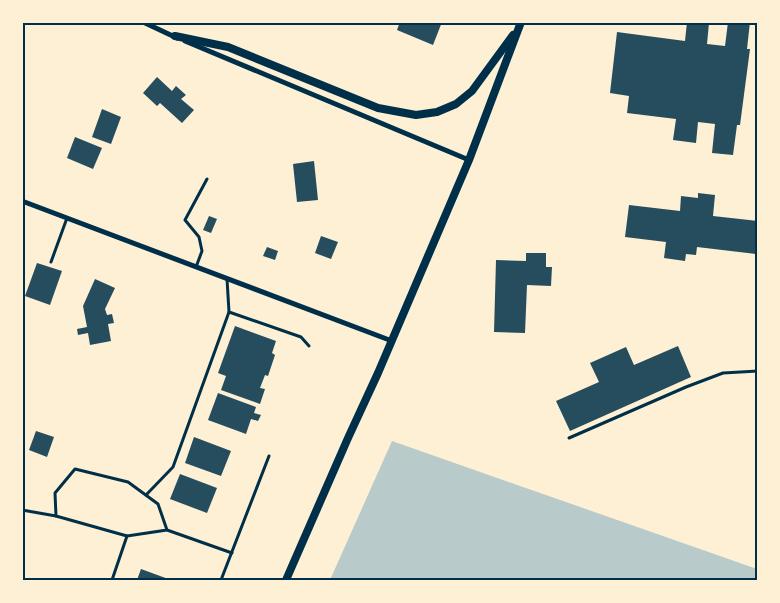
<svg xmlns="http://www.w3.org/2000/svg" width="780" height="603" font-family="Karla,sans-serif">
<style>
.green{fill:#b9caca}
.building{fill:#264d5e}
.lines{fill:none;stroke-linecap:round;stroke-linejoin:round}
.service{stroke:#003049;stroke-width:3}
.minor{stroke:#003049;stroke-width:5}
.tertiary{stroke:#003049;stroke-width:8}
.neatline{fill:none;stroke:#003049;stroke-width:2}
</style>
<rect width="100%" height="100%" fill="#fdf0d5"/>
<!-- green -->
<path class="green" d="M392,441l365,128v11h-427z"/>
<!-- building -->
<g class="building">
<path d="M400,22h42l-9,23 -36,-15z"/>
<path d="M687,22l22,1 -2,21 18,2 3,-24h22l-3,27h3l-10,76h-3l-4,30 -21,-2 3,-29 -17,-2 -2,21 -23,-3 3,-21 -49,-6 2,-17 -19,-3 7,-61 68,9z"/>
<path d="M157,77l15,14 4,-5 10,9 -5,4 13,11 -12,13 -22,-20 -3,3 -14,-13z"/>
<path d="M102,109l19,8 -10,27 -19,-7z"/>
<path d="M75,137l27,11 -9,21 -26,-11z"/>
<path d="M314,161l4,39 -21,2 -4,-38z"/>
<path d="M698,193l17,2 -2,21 45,5 -2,33 -59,-7 -1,8 -10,-1 -1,7 -21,-3 2,-16 -41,-5 4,-32 51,6 1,-15 17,2z"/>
<path d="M209,216l8,3 -6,14 -8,-3z"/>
<path d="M321,236l17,6 -7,17 -16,-6z"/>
<path d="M267,247l11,4 -3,9 -12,-4z"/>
<path d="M526,253h20v14h6l-1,19 -24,-1 -2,48 -31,-1 2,-72 30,1z"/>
<path d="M37,263l25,8 -12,34 -25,-9z"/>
<path d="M95,279l20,9 -10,21 2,6 5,-1 2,9 -6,1 3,17 -21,4 -2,-12 -10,2 -1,-6 10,-2 -4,-21z"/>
<path d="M235,326l41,15 -4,12 3,2 -7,21 -3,-1 -5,13 5,1 -5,15 -39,-14 5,-14 -8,-3z"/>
<path d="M678,346l13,31 -121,54 -14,-30 43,-19 -9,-19 36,-16 8,18z"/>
<path d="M218,393l38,14 -2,6 7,2 -3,6 -7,-2 -5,15 -38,-14z"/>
<path d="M36,431l18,6 -7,20 -18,-7z"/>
<path d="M194,437l37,14 -10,25 -36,-13z"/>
<path d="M180,474l37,14 -10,25 -37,-14z"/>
<path d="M141,569l30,11h-34z"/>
</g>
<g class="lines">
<!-- service -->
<g class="service">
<path d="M51,262l16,-44"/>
<path d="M196,267l6,-16 -3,-14 -14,-17 22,-41"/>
<path d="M229,312l72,25 8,9"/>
<path d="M569,438l117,-51 37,-14 35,-2"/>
<path d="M146,495l27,-28 56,-155 -2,-33"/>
<path d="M22,510l34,6"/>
<path d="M167,530l-9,-26 -30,-22 -53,-13 -20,24 1,23 71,20 40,-6 65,23"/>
<path d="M112,580l15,-44"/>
<path d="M221,580l48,-124"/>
</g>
<!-- minor -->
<g class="minor">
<path d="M143,22l34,16"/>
<path d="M185,41l284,119"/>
<path d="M22,201l370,140"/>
</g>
<!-- tertiary -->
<g class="tertiary">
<path d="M175,36l53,11 150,61 38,7 21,-3 19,-8 16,-13 41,-56"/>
<path d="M286,580l62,-142 30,-65 91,-213 52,-138"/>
</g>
</g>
<!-- border -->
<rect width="780" height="603" fill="none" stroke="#fdf0d5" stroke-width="48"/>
<rect x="24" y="24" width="732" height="555" class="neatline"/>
</svg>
